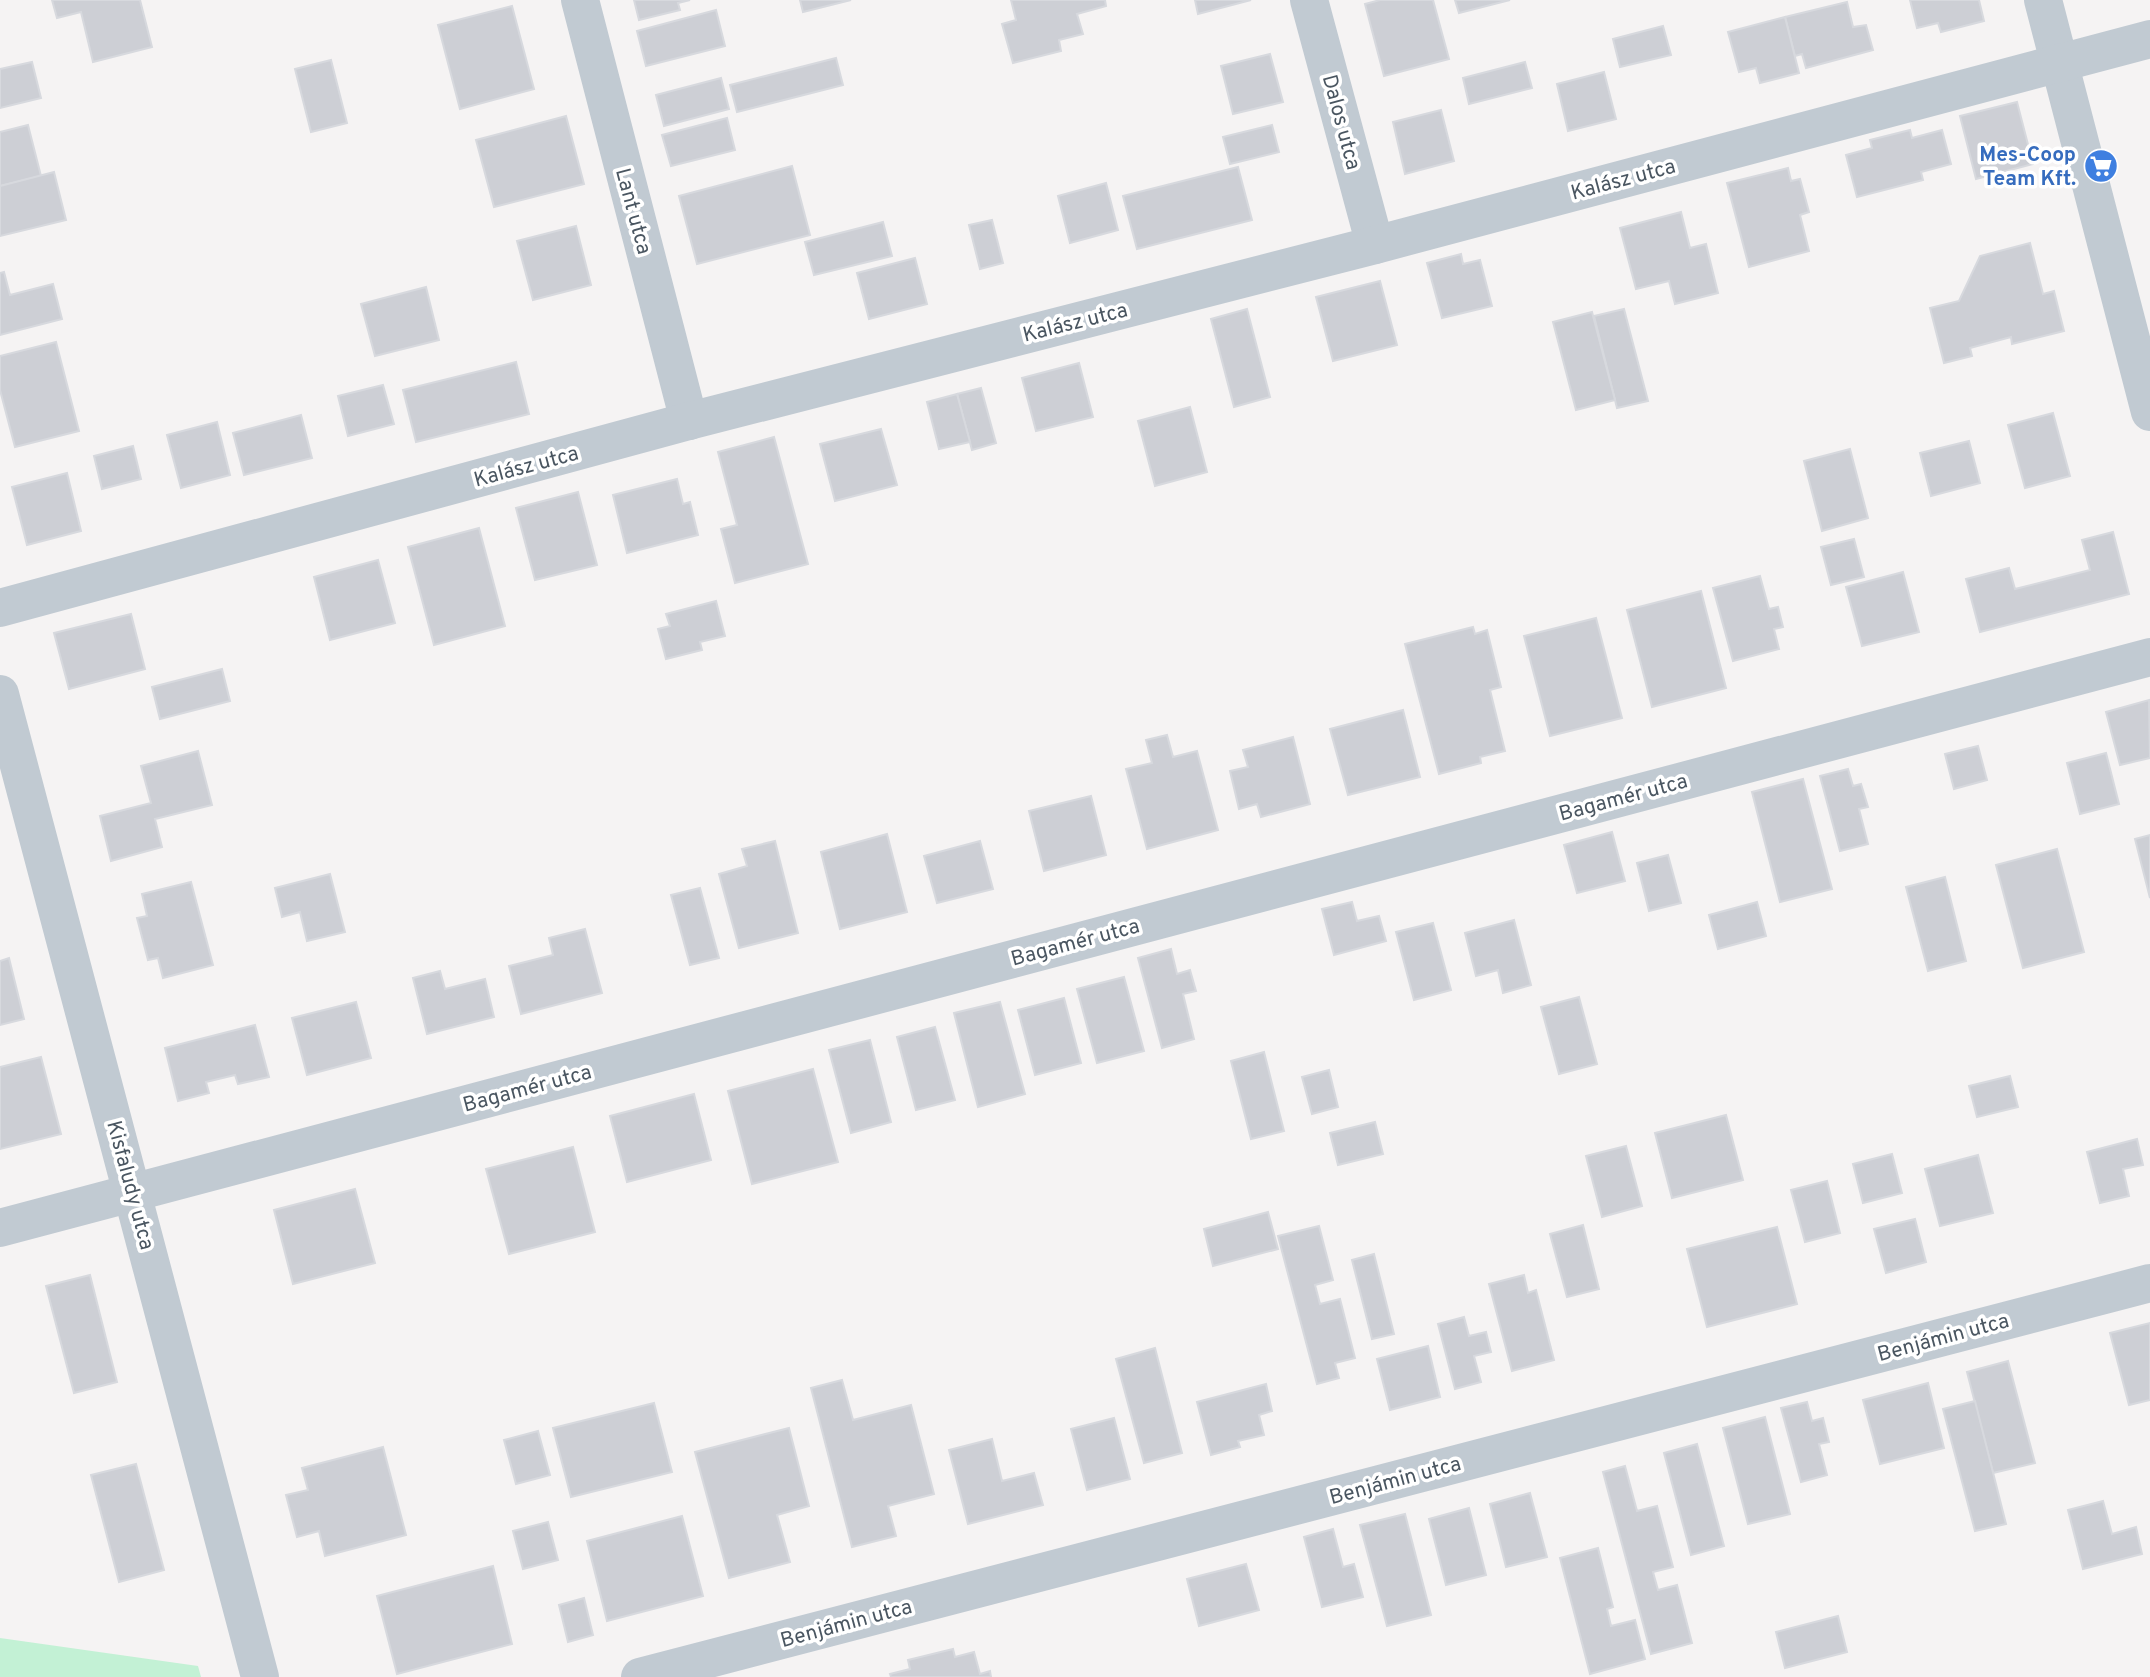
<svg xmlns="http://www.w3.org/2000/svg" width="2150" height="1677" font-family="Overpass,sans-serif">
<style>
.green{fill:#c3f1d5}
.building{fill:#cdcfd5;stroke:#d7d9de;stroke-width:2}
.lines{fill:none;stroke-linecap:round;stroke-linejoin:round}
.minor{stroke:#c1cad2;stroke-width:38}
.labels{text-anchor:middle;stroke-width:7;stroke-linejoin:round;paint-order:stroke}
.street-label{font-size:21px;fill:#4a5661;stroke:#fff}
.shop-label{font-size:21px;font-weight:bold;fill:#366cbe;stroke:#fff;text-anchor:end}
</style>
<rect width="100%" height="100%" fill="#f5f3f3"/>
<!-- green -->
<path class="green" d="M0,1638l198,28 3,11h-201z"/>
<!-- building -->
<g class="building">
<path d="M52,0h88l12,47 -59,15 -12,-50 -24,6z"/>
<path d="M634,0h56l-12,3 2,7 -41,10z"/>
<path d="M800,0h51l-48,12z"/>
<path d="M1011,0h94l1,6 -29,8 6,20 -24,6 2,11 -48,12 -11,-39 14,-4z"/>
<path d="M1195,0h56l-53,14z"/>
<path d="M1380,0h53l16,59 -65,17 -19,-72z"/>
<path d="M1455,0h55l-51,13z"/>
<path d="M1910,0h69l5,21 -43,11 -3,-9 -21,5z"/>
<path d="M1847,2l6,25 13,-2 7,25 -67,18 -4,-14 -7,2 -10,-39z"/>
<path d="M512,6l22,83 -74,20 -22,-84z"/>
<path d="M716,10l9,36 -79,20 -9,-35z"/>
<path d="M1785,17l14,56 -39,10 -4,-15 -17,4 -11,-40z"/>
<path d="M1663,26l8,29 -51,12 -7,-28z"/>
<path d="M1270,54l13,48 -50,12 -12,-48z"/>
<path d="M836,58l7,27 -106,27 -7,-27z"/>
<path d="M331,60l16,63 -36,9 -16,-63z"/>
<path d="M32,62l9,36 -41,10v-39z"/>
<path d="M1525,62l7,26 -63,16 -6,-26z"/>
<path d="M1604,72l12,47 -48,12 -11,-47z"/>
<path d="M721,78l8,31 -65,17 -8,-31z"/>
<path d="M2017,102l16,62 -57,15 -16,-63z"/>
<path d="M1441,110l13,51 -49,13 -12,-52z"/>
<path d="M566,116l18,68 -90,23 -18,-67z"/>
<path d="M727,118l8,32 -64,16 -9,-31z"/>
<path d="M28,125l13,51 -41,10v-54z"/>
<path d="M1272,125l7,27 -49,12 -7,-27z"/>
<path d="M1910,130l2,8 30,-8 9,34 -30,8 2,8 -66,17 -11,-42 26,-7 -2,-8z"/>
<path d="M792,166l18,69 -113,29 -18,-68z"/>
<path d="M1238,167l14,53 -115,29 -14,-53z"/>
<path d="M1788,168l3,13 9,-2 9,33 -9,3 9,36 -60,16 -22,-84z"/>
<path d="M54,172l12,48 -66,16v-50z"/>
<path d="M1106,183l12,47 -48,13 -12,-47z"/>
<path d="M1681,212l9,36 16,-4 12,49 -43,11 -6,-23 -33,8 -16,-61z"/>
<path d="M992,220l11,43 -23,6 -11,-44z"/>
<path d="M883,222l9,34 -78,19 -9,-33z"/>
<path d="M576,226l15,59 -58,15 -16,-59z"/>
<path d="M2030,243l13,51 11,-3 10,40 -52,13 -1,-7 -41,11 2,8 -28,7 -14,-55 29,-7 21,-45z"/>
<path d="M1461,254l2,10 17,-4 12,46 -50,12 -15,-55z"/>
<path d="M915,258l12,46 -58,15 -12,-46z"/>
<path d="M4,272l6,23 43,-11 9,35 -62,16v-62z"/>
<path d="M1380,281l17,64 -64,16 -17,-64z"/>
<path d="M426,287l13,53 -64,16 -14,-52z"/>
<path d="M1247,309l23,88 -36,10 -23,-88z"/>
<path d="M1624,309l24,92 -31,7 -23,-92z"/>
<path d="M1592,312l23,88 -39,10 -23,-88z"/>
<path d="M56,342l23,89 -64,16 -15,-57v-34z"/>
<path d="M516,362l13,52 -113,28 -13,-52z"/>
<path d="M1079,363l14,54 -57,14 -14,-53z"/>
<path d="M383,385l11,39 -46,12 -10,-40z"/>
<path d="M981,388l15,55 -24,7 -15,-56z"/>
<path d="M957,394l13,48 -31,7 -12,-47z"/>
<path d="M1190,407l17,65 -52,14 -17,-65z"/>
<path d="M2053,413l17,63 -45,12 -17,-63z"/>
<path d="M301,415l11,43 -68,17 -11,-42z"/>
<path d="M217,422l13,53 -49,13 -14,-53z"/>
<path d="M881,429l16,56 -62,16 -15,-57z"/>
<path d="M774,437l34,127 -73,19 -14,-54 16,-4 -19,-73z"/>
<path d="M1969,441l11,42 -49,13 -11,-43z"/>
<path d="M133,446l8,33 -39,10 -8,-33z"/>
<path d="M1850,449l18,69 -46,13 -18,-70z"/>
<path d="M67,473l14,58 -54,14 -15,-58z"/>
<path d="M677,479l6,25 7,-2 8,33 -71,18 -14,-58z"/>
<path d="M578,492l19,73 -62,15 -19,-72z"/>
<path d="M479,528l26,98 -71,19 -26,-98z"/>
<path d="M2113,532l16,62 -149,38 -14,-53 43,-11 6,21 75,-19 -8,-30z"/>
<path d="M1854,539l10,38 -33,8 -10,-38z"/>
<path d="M378,560l17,63 -65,17 -16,-63z"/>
<path d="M1903,572l16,60 -57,14 -16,-59z"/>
<path d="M1760,576l9,33 9,-2 5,20 -9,2 5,20 -46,12 -20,-73z"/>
<path d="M1701,591l25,97 -74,19 -25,-97z"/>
<path d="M716,601l9,35 -25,6 2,8 -36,9 -8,-30 12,-3 -4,-12z"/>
<path d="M131,614l14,55 -76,20 -15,-56z"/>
<path d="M1596,618l26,100 -72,18 -26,-100z"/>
<path d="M1473,627l2,7 12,-4 14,57 -11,3 15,61 -25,6 1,6 -42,11 -34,-130z"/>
<path d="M222,669l8,32 -70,18 -8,-32z"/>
<path d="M2149,700l1,58 -30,7 -14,-53z"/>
<path d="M1403,710l17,67 -72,18 -18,-66z"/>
<path d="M1167,735l6,22 24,-6 21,79 -71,19 -21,-80 26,-6 -6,-23z"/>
<path d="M1293,737l17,67 -49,13 -4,-13 -18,5 -9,-38 18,-4 -5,-17z"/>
<path d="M1978,746l9,34 -33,9 -9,-35z"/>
<path d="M198,751l14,54 -57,14 7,28 -51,14 -11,-45 51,-13 -10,-37z"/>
<path d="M2106,753l13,51 -39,10 -13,-51z"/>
<path d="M1848,769l5,17 8,-2 7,23 -9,2 9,35 -28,7 -20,-75z"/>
<path d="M1803,779l29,110 -52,13 -28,-110z"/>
<path d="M1091,796l15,59 -62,16 -15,-60z"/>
<path d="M1612,832l13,49 -48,12 -13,-48z"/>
<path d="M887,834l20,78 -67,17 -19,-77z"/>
<path d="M2150,835v63l-15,-59z"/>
<path d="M775,841l23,92 -59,15 -20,-74 28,-8 -5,-17z"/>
<path d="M980,841l13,48 -56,14 -13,-47z"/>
<path d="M2057,849l27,103 -61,16 -27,-103z"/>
<path d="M1668,855l13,48 -32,8 -12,-48z"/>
<path d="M330,874l15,58 -38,9 -7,-29 -18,5 -7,-29z"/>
<path d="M1945,877l21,84 -38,10 -22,-84z"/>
<path d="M191,882l22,83 -50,13 -5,-20 -10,2 -11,-42 10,-2 -5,-22z"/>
<path d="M700,888l19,70 -29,7 -19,-70z"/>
<path d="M1352,902l5,19 22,-5 7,25 -52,14 -12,-46z"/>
<path d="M1757,902l9,34 -48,13 -9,-34z"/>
<path d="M1514,920l17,65 -28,8 -5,-23 -22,6 -11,-43z"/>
<path d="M1433,923l18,67 -37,10 -18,-68z"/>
<path d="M585,929l17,64 -81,21 -12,-48 44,-11 -4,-17z"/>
<path d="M1171,949l6,25 13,-4 6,21 -13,3 11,45 -32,9 -24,-90z"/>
<path d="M9,958l15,61 -24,6v-64z"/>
<path d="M440,971l5,18 40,-10 9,38 -67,17 -14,-56z"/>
<path d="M1124,977l20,74 -47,12 -20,-74z"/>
<path d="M1579,997l18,67 -38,10 -18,-67z"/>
<path d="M1064,998l17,65 -46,12 -17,-65z"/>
<path d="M356,1002l15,56 -64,17 -15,-57z"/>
<path d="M1000,1002l25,92 -47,13 -24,-94z"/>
<path d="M255,1025l14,52 -31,7 -3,-9 -29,7 3,11 -31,8 -13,-53z"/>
<path d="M935,1027l20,73 -39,10 -19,-73z"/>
<path d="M870,1040l21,82 -40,11 -22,-83z"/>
<path d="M1264,1052l20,79 -33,8 -20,-78z"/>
<path d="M41,1057l20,77 -61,15v-82z"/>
<path d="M813,1069l25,93 -86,22 -24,-93z"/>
<path d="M1329,1070l9,37 -26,7 -10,-37z"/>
<path d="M2010,1076l8,31 -41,10 -8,-31z"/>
<path d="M694,1094l17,66 -84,22 -17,-66z"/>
<path d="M1726,1115l17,65 -71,18 -17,-65z"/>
<path d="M1375,1122l8,32 -45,11 -8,-32z"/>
<path d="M2137,1139l6,26 -20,4 6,27 -29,7 -13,-51z"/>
<path d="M1626,1146l16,60 -40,11 -16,-61z"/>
<path d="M573,1147l22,85 -86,22 -23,-85z"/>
<path d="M1892,1154l10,39 -39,10 -10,-39z"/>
<path d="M1978,1155l15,58 -53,13 -15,-57z"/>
<path d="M1827,1181l13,52 -35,9 -14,-52z"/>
<path d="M355,1189l20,74 -82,21 -19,-74z"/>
<path d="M1268,1212l10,37 -65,17 -9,-37z"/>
<path d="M1915,1219l11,43 -40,11 -12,-44z"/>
<path d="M1583,1225l16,64 -32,8 -17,-63z"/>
<path d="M1319,1226l14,54 -18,5 5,19 20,-5 15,59 -20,5 4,15 -22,6 -39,-148z"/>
<path d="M1777,1227l20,77 -90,23 -20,-78z"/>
<path d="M1374,1254l20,80 -22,5 -20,-79z"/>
<path d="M90,1275l27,107 -43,11 -28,-107z"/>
<path d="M1524,1275l4,18 8,-3 18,70 -42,11 -23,-87z"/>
<path d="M1464,1317l5,19 17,-4 5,20 -17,4 7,26 -26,7 -17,-65z"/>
<path d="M2150,1323v77l-21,5 -19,-72z"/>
<path d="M1428,1346l12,51 -50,13 -13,-51z"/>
<path d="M1155,1348l27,105 -38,10 -28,-104z"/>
<path d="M2008,1361l27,102 -42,10 -26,-101z"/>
<path d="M842,1380l11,40 58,-15 23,89 -46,12 8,30 -44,11 -41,-159z"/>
<path d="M1928,1383l16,65 -64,16 -17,-64z"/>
<path d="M1266,1384l6,27 -13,4 5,20 -26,6 2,6 -29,8 -14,-53z"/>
<path d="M1975,1401l31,123 -31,7 -32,-122z"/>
<path d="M1807,1402l5,19 11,-3 6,24 -10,2 8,31 -26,7 -20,-74z"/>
<path d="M654,1403l18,69 -101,25 -18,-69z"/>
<path d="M1765,1417l25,97 -42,10 -25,-96z"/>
<path d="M1114,1418l16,61 -43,11 -16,-61z"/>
<path d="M789,1428l20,78 -32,9 13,47 -61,16 -34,-126z"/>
<path d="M538,1431l12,44 -34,9 -12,-44z"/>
<path d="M992,1439l10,42 32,-8 9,32 -75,19 -19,-74z"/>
<path d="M1697,1444l27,102 -33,9 -27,-102z"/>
<path d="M383,1447l23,88 -81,21 -6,-25 -22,6 -11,-42 22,-5 -6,-22z"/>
<path d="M136,1464l28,106 -45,12 -28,-107z"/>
<path d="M1625,1466l12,45 20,-5 16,61 -20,5 5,18 19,-5 15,58 -41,11 -48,-182z"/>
<path d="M1530,1493l17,64 -41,10 -16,-63z"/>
<path d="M2103,1501l9,33 24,-7 6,27 -59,15 -15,-59z"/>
<path d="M1469,1508l17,67 -40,10 -17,-66z"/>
<path d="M1405,1514l26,101 -44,11 -27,-101z"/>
<path d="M682,1516l21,80 -96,25 -20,-80z"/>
<path d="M548,1522l10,38 -35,9 -10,-38z"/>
<path d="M1333,1529l10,38 11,-3 9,33 -41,10 -18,-70z"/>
<path d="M1598,1548l15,59 -6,2 4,17 24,-6 10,39 -55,15 -30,-116z"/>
<path d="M1246,1564l13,46 -60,16 -12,-47z"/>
<path d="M493,1566l19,78 -115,30 -20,-78z"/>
<path d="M584,1598l9,37 -25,7 -9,-37z"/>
<path d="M1838,1616l9,36 -62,16 -9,-36z"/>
<path d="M953,1649l2,8 19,-5 6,22 10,-3 1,6h-100l-1,-3 20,-5 -2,-9z"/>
</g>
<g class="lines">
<!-- minor -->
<g class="minor">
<path d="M580,0l109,421"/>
<path d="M1309,0l66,245"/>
<path d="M2043,0l107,412"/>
<path d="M0,608l689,-187 686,-176 775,-206"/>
<path d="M0,694l260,983"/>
<path d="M0,1228l2150,-571"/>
<path d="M640,1677l1510,-394"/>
</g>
</g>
<!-- icons -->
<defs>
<g id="supermarket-disc" transform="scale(1.75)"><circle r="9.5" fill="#3f7fe0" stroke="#fff"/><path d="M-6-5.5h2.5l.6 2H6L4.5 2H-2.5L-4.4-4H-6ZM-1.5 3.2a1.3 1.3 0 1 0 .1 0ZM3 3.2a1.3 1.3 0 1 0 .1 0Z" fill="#fff"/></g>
</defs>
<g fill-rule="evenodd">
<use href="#supermarket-disc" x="2101" y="166"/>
</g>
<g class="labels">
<!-- street labels -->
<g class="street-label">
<text transform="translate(1342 122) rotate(75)" y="7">Dalos utca</text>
<text transform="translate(1623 179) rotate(-15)" y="7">Kalász utca</text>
<text transform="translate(634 211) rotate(75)" y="7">Lant utca</text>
<text transform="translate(1075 322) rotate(-14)" y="7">Kalász utca</text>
<text transform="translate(526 466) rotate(-15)" y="7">Kalász utca</text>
<text transform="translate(1623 797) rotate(-15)" y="7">Bagamér utca</text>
<text transform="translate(1075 942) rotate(-15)" y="7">Bagamér utca</text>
<text transform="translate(527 1088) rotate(-15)" y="7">Bagamér utca</text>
<text transform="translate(131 1185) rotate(75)" y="7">Kisfaludy utca</text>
<text transform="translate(1943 1337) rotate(-15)" y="7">Benjámin utca</text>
<text transform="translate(1395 1480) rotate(-15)" y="7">Benjámin utca</text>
<text transform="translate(846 1623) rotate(-15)" y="7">Benjámin utca</text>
</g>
<!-- shop labels -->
<g class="shop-label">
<text x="2076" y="161">Mes-Coop<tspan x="2076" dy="24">Team Kft.</tspan></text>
</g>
</g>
</svg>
